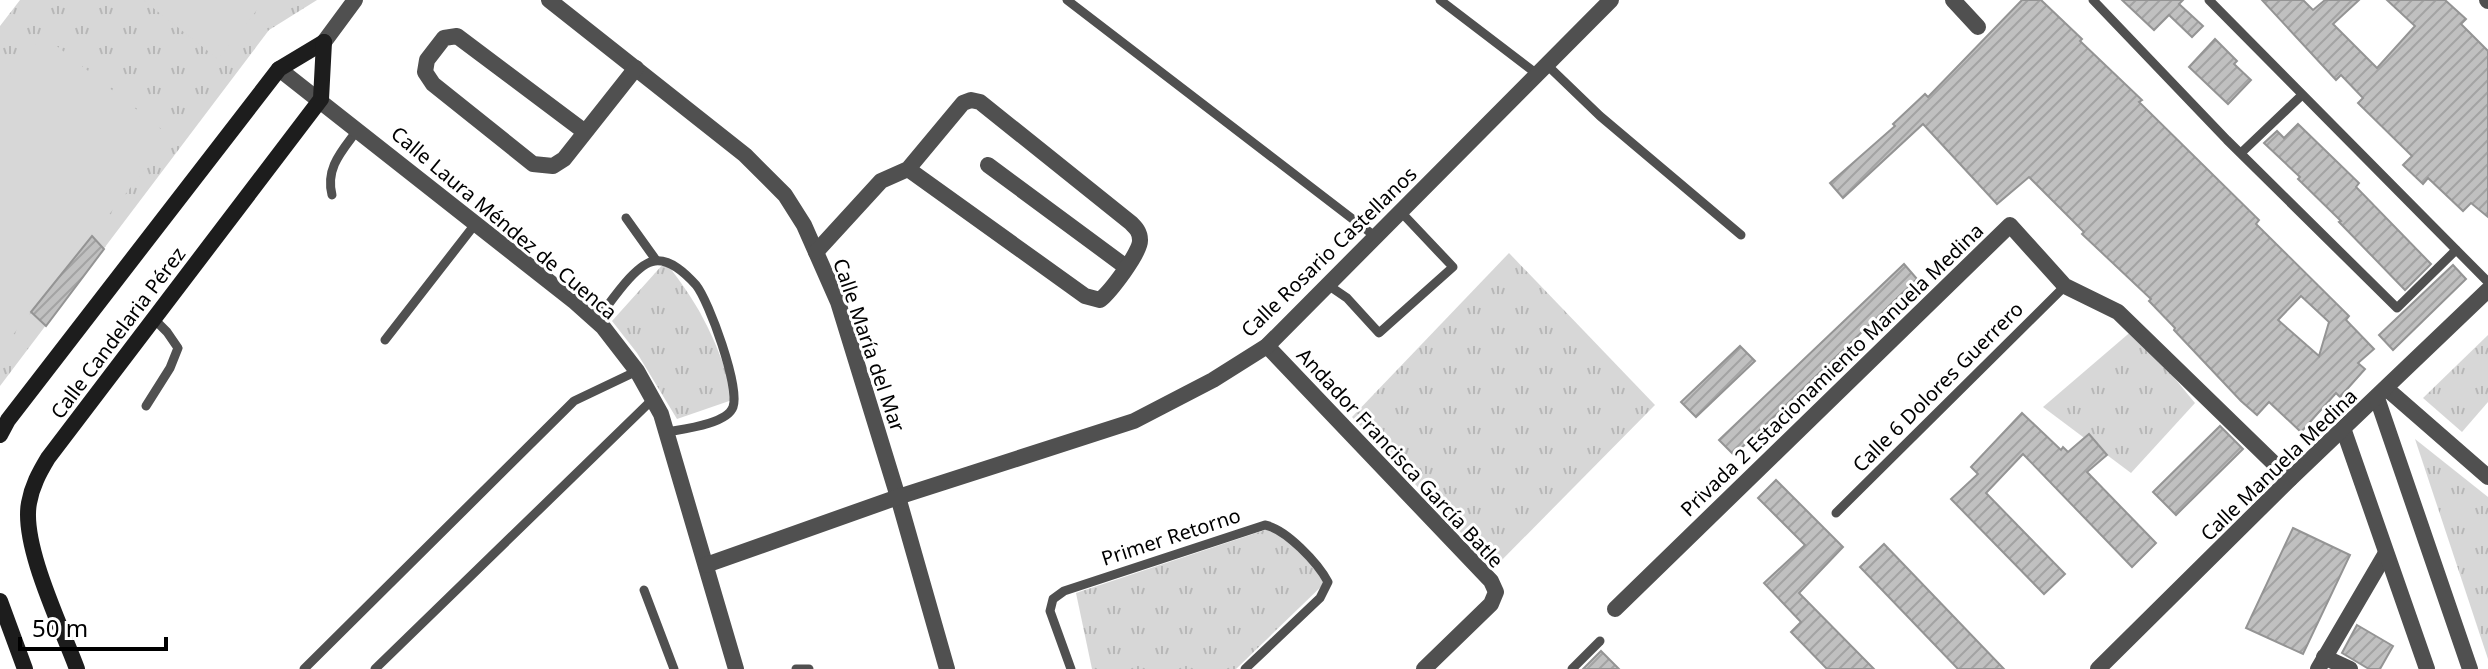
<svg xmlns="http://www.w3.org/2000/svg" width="2488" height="669" font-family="'Noto Sans',sans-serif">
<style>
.park{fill:url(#park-tufts)}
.pitch{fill:#d7d7d7}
.building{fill:url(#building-hatch);stroke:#949494;stroke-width:2;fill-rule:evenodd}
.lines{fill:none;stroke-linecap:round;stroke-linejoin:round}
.service{stroke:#505050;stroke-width:9}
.minor{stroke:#505050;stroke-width:16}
.tertiary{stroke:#505050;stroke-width:16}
.secondary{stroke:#1d1d1d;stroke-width:16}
.labels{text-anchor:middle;stroke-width:6;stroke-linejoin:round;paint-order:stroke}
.street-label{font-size:20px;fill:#000;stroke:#fff}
</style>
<defs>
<pattern id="park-tufts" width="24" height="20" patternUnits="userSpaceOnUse" patternTransform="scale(2)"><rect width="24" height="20" fill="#d7d7d7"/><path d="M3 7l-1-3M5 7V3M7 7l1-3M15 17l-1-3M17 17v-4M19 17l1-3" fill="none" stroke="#b7b7b7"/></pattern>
<pattern id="building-hatch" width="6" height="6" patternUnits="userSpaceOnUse" patternTransform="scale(2)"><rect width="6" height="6" fill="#c0c0c0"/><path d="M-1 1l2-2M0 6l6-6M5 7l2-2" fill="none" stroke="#a3a3a3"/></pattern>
</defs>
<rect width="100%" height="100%" fill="#fff"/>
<!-- park -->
<g class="park">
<path d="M20,0h297l-48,30 -269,356v-360z"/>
<path d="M1509,253l146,152 -161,163 -142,-151z"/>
<path d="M665,262c37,45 53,82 70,137l-58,20 -40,-66 -25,-32z"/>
<path d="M2134,329l61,74 -64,70 -88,-66z"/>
<path d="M2488,335v67l-26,30 -39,-34z"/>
<path d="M2415,439l73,58v162z"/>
<path d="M1274,527l54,53 -92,89h-144l-16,-76z"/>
</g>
<!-- pitch -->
<g class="pitch">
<path d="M143,0h122l-47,59z"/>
<path d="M43,35l128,102 -171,214v-261z"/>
</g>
<!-- building -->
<g class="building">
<path d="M2022,0h19l41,39 -2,2 62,59 -3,2 120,118 -3,4 93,92 -3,4 28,29 -16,14 7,6 -25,28 -4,-4 -35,39 -32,-30 -12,13 -16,-14 -67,-71 1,-2 -26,-27 2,-2 -69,-65 2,-2 -55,-55 -32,27 -74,-80 -80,74 -13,-15 65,-57 -2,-2 32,-30 3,3zM2301,296l28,26 -10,34 -41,-36z"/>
<path d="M2122,0h61l-4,4 24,22 -11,11 -23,-22 -15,15z"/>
<path d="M2262,0h41l10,10 12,-10h34l-26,24 44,44 38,-42 -28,-26h58l21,19 -5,5 27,27v166l-17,-14 -8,8 -35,-33 -5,6 -20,-19 9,-9 -54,-53 5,-5 -22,-23 -5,5z"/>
<path d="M2215,39l22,22 -3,3 17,16 -23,24 -39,-37z"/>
<path d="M2298,124l61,59 -3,4 75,77 -26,26 -66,-68 2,-1 -43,-42 2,-2 -36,-34 13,-12 7,7z"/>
<path d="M92,236l12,13 -58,77 -15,-14z"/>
<path d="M1904,264l13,15 -183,176 -15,-15z"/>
<path d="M2453,265l13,14 -73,71 -14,-15z"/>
<path d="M1740,346l15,15 -59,56 -15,-15z"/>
<path d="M2022,413l39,37 2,-3 5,5 21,-18 18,21 -20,17 69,71 -24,24 -109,-113 -37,39 79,81 -21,20 -93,-95 27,-25 -7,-7z"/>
<path d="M2220,426l23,23 -67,66 -23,-23z"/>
<path d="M1776,480l67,67 -44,46 75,76h-47l-36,-37 10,-10 -37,-39 41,-38 -47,-47z"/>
<path d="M2293,528l57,27 -47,99 -57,-26z"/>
<path d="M1884,544l120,125h-46l-98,-102z"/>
<path d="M2357,625l36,21 -13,23h-11l-27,-16z"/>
<path d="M1601,651l18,18h-36z"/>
</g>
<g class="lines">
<!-- service -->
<g class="service">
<path d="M1067,0l309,237"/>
<path d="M1440,0l97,74"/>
<path d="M2093,0l134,140 170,168 59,-58"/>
<path d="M2209,0l279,282"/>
<path d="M1547,65l53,51 141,119"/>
<path d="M2241,153l61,-58"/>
<path d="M332,195c-7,-28 11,-45 26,-66"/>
<path d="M626,218l30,42"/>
<path d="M1328,285l19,13 32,35 74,-66 -53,-56"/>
<path d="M596,321c13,-16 39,-58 59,-60 16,-2 31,13 41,24 13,16 44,102 37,122 -6,17 -50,22 -66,25"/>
<path d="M385,340l91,-117"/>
<path d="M146,406l24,-38 8,-20 -11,-16 -13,-13"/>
<path d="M1836,513l229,-227"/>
<path d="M644,590l30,79"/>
<path d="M304,669l270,-268 63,-30"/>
<path d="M375,669l278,-270"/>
<path d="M796,669h13"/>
<path d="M1071,669l-21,-58 3,-12 11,-8 201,-66c21,4 53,38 63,57l-8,16 -75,71"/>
<path d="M1572,669l28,-28"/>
</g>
<!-- minor -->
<g class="minor">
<path d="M549,0l196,155 40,40 19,30 34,77 60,195 49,172"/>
<path d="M1953,0l25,27"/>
<path d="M279,69l296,233 28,25 34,44 24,43 75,255"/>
<path d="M585,132l-128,-96 -13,2 -17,22 -2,12 8,12 100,80 20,2 11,-7 72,-91"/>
<path d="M988,165l138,102"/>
<path d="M816,252l65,-71 27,-12 55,-66 8,-3 9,2 151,121c5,5 9,9 9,17 1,12 -30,52 -40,60l-15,-4 -177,-127"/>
<path d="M1267,346l224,235 5,11 -5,12 -67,65"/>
<path d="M2387,389l101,88"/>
<path d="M706,565l192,-68 236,-76 79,-41 54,-34 344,-346"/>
<path d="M1615,609l395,-384 55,61 53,26 172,167"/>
<path d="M2324,657l26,12"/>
<path d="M2318,669l68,-116"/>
</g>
<!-- tertiary -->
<g class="tertiary">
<path d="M2487,0l1,1"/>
<path d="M324,42l31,-42"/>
<path d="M2377,398l93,271"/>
<path d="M2344,431l83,238"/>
<path d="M2098,669l192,-190 198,-189"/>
</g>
<!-- secondary -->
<g class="secondary">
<path d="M0,435l8,-15 271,-351 45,-27"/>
<path d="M0,601l25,68"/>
<path d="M77,669c-15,-41 -56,-124 -48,-166 3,-17 10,-30 19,-45l273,-359 3,-57"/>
</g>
</g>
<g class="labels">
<!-- street labels -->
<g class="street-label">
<text transform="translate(504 223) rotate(40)" y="7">Calle Laura Méndez de Cuenca</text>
<text transform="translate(1329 252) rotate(-44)" y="7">Calle Rosario Castellanos</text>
<text transform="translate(118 333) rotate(-53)" y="7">Calle Candelaria Pérez</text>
<text transform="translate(869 345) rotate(71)" y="7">Calle María del Mar</text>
<text transform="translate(1832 370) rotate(-44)" y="7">Privada 2 Estacionamiento Manuela Medina</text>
<text transform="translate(1938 387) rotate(-45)" y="7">Calle 6 Dolores Guerrero</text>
<text transform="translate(1400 458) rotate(47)" y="7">Andador Francisca García Batle</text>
<text transform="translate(2279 465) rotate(-44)" y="7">Calle Manuela Medina</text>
<text transform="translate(1171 537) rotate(-18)" y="7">Primer Retorno</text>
</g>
</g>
<!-- scale -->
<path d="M20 637v12h146v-12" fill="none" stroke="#000000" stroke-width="4"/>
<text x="32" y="637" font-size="24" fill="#000000" stroke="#ffffff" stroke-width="6" paint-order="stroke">50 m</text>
</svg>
